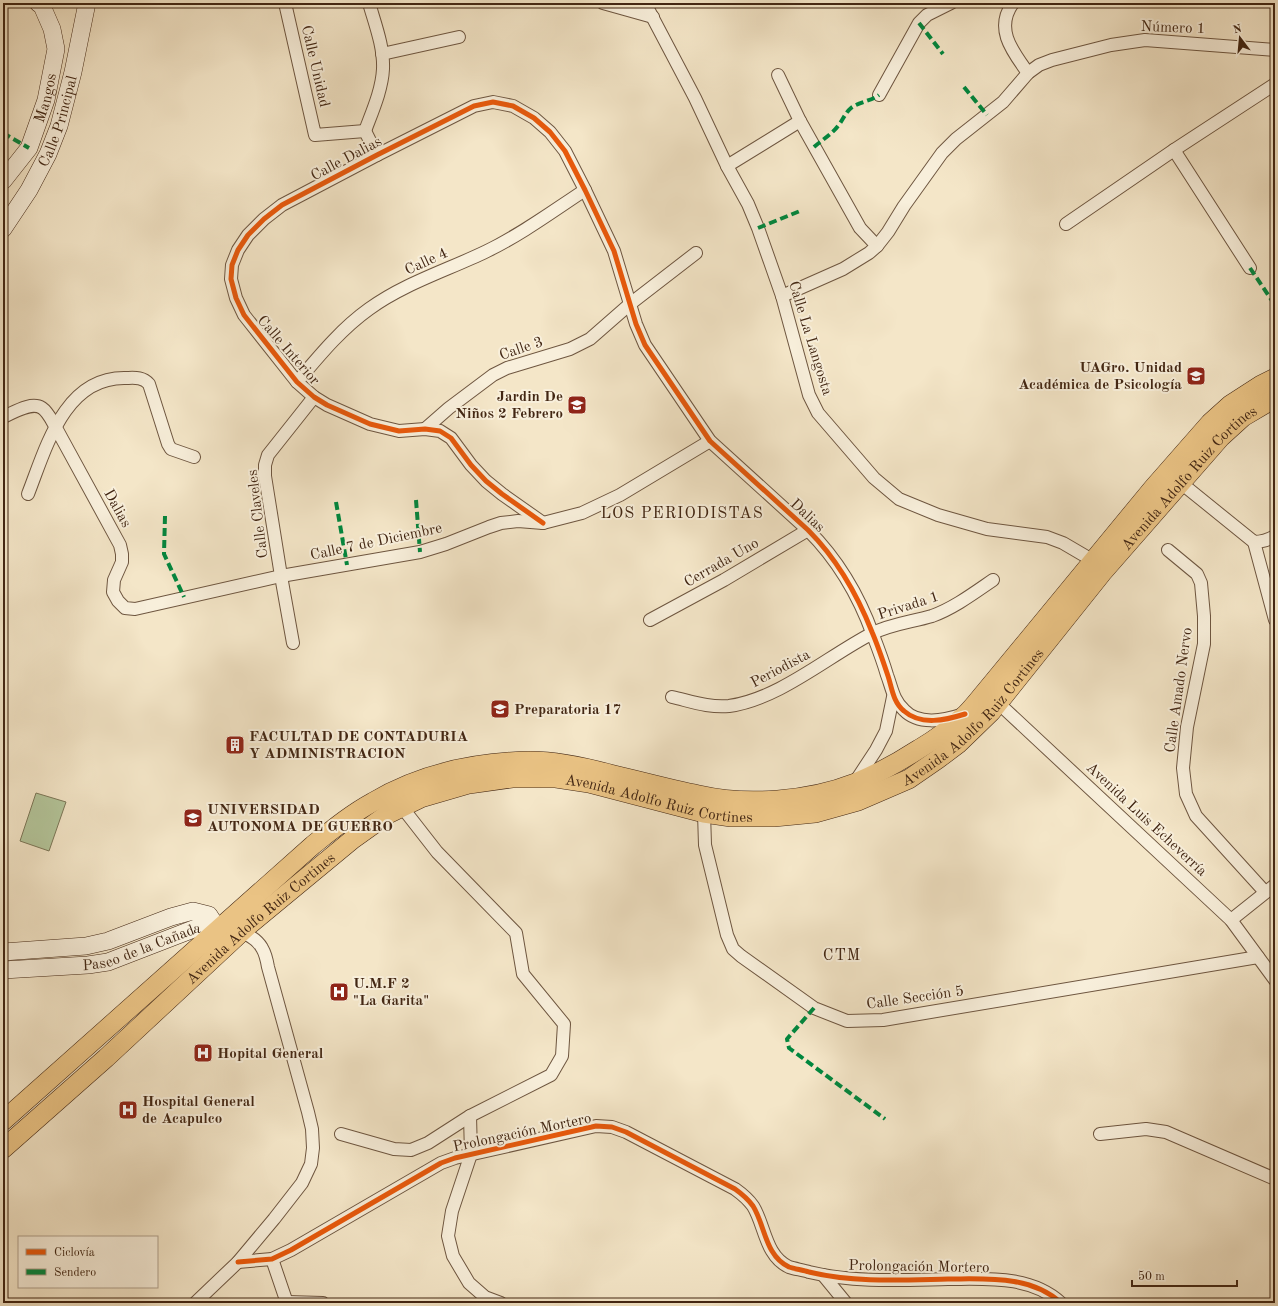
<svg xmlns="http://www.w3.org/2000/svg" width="1278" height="1306" font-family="'Old Standard TT',serif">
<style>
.green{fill:#b4c69b;stroke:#7b7657}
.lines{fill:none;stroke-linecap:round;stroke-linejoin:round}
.street-casing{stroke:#6e5640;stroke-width:14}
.secondary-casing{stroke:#422613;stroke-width:18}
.primary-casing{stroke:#422613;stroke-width:20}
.street{stroke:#f8efdb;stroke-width:12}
.secondary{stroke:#f8efdb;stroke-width:17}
.primary{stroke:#eac384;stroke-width:19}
.quiet{stroke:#00873e;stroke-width:4;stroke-dasharray:8 4;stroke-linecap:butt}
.cycleway-casing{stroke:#f8efdb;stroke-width:8}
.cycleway{stroke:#e8590c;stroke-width:5}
.labels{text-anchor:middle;stroke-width:4;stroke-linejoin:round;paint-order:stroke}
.street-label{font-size:15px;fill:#422613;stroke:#f8efdb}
.poi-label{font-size:15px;font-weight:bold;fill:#422613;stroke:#f8efdb;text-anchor:start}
.neighbourhood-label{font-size:16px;letter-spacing:1px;fill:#422613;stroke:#f8efdb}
</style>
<rect width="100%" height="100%" fill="#f4e6c8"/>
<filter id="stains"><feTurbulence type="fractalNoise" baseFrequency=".005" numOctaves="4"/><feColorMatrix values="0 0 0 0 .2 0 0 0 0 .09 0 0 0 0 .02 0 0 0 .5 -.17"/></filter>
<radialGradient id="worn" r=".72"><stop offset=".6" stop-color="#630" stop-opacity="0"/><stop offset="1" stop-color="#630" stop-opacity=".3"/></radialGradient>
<!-- green -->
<path class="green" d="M36,793l30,9 -17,49 -29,-10z"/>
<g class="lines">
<!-- street casing -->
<g class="street-casing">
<g id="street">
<path d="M285,3l30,132 50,-4"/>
<path d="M603,3l50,14"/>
<path d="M645,3l50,95 32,68 21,38 10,24 24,68 27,99 9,18 56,65 25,21 39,16 49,14 60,8 16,6 29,17"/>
<path d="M1013,3c-19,26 0,49 15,70"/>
<path d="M382,54l77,-17"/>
<path d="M778,75l22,46 60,107 17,18"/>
<path d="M879,95l40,-72 8,-8 24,-12"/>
<path d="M365,131c7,-19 17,-41 18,-62 1,-22 -8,-45 -14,-66"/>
<path d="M365,131l12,24"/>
<path d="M1174,150l76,118"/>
<path d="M727,166l73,-45"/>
<path d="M1066,224l108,-74 101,-66"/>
<path d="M782,296l61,-27 26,-16 8,-7 11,-14 16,-26 38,-53 14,-14 47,-37 25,-29 11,-8 13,-5 59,-15 34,-5 130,10"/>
<path d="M297,382c22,-26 44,-53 72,-73 36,-26 79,-39 118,-58 35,-17 66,-40 98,-61"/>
<path d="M3,417c10,-4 28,-16 39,-9 6,4 10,13 13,18l65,119 2,9v8l-8,18 -1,12 5,9 7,7 10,1 146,-33 139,-24 26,-8 43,-17 12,-4 17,-2 25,2 39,-10 38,-18 90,-54"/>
<path d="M425,429l24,-21 44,-33 14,-7 63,-19 20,-10 40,-35 66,-51"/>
<path d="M1181,483l73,59c8,0 14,-2 21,-6"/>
<path d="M28,494c18,-46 36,-116 96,-116 9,0 18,-2 25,6l19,60 3,5 23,8"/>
<path d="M543,523l-41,-29 -16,-13 -15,-16 -20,-27 -11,-7 -15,-2 -26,2 -29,-7 -43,-19 -13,-8 -17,-15 -53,-67 -8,-17 -5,-19 1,-14 6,-15 10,-15 16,-16 18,-14 95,-50 97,-49 19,-4 20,4 21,12 16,14 15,19 20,39 29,61 22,73 9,21 65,96 98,89c29,29 51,66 65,105 5,13 10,26 14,40 5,13 6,25 17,35 14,15 39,11 57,5"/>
<path d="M1254,542l21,78"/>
<path d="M1168,550l29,24 4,9 3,33v28l-17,83 -4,41 3,26 10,22 69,76"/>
<path d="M650,620l74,-40 84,-50"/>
<path d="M293,643l-12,-67 -16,-100v-11l3,-10 46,-58"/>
<path d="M672,697c18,4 37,11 57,9 50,-7 98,-49 142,-72 19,-10 41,-12 61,-18 22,-8 42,-23 61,-36"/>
<path d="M994,699l237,221 44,60"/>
<path d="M855,782l21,-32 10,-19 7,-34"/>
<path d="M704,813l1,32 22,90 6,14 8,7 73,52 33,13 36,-1 375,-63"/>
<path d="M1231,920l44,-35"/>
<path d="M470,1116l1,38 -19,57 -4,25 5,20 16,27 16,14 16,6"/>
<path d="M341,1134l53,15 17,1 17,-7 42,-27 81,-41 11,-19 2,-32 -41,-50 -7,-41 -79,-81 -39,-50"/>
<path d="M1100,1134l46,-5 20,3 109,47"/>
<path d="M272,1259l15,44"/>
<path d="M238,1262l34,-3 19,-9 150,-87 14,-5 141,-32 16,1 14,5 109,57c7,5 13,10 18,17 12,19 12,50 36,61 6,2 14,3 20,5 46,11 93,8 139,7 38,0 83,-4 113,24"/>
<path d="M823,1275l23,28"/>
<path d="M287,1302l36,1"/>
<path d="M195,1303l43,-41 36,-43 28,-36 9,-19 2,-16 -1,-19 -4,-17 -40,-145c-1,-6 -3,-14 -6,-19 -5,-9 -17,-16 -27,-17"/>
</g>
</g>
<!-- secondary casing -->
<g class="secondary-casing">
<g id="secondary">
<path id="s1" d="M3,181l26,-33 17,-48 10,-51 -4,-20 -10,-23 -4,-3"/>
<path id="s2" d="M3,229l26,-39 19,-36 11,-28 14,-54 14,-69"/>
<path d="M3,952l83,-6 22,-5 63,-24 22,-6 16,4 9,14"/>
<path id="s3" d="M3,970l85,-5 20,-3 88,-34h10l12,1"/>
</g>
</g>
<!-- primary casing -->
<g class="primary-casing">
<g id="primary">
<path d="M3,1121l310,-276c20,-16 38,-31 60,-43 47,-28 103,-40 158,-41 27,0 53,6 79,13 30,7 59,15 89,21 48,11 110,6 156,-12 22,-9 44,-21 64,-34 17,-10 33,-22 47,-35 7,-7 13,-15 19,-22l168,-204 57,-65 20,-18 31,-20 14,-7"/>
<path id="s4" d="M3,1149l103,-91 143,-133 104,-86 35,-25 33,-16 48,-14 43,-6h44l33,5 115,30 27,4h43l41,-4 43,-12 51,-22 29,-20 20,-15 33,-32 111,-139 119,-136 22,-20 32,-19"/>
</g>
</g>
<!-- street -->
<use href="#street" class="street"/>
<!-- secondary -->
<use href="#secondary" class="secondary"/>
<!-- primary -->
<use href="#primary" class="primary"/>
<!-- quiet -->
<g class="quiet">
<path d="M919,23l24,31"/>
<path d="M964,87l23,28"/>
<path d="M3,133l26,15"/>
<path d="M814,147c8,-7 18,-13 24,-21 5,-6 7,-13 13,-18 8,-6 20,-7 28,-13"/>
<path d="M758,228l42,-17"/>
<path d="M1250,268l25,37"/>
<path d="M416,500l4,52"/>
<path d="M336,502l11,63"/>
<path d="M165,516l-1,38 20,43"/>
<path d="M814,1008l-27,31 2,9 96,71"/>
</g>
<!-- cycleway casing -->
<g class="cycleway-casing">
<g id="cycleway">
<path d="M543,523l-41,-29 -16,-13 -15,-16 -20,-27 -11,-7 -15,-2 -26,2 -29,-7 -43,-19 -13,-8 -17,-15 -53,-67 -8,-17 -5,-19 1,-14 6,-15 10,-15 16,-16 18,-14 95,-50 97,-49 19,-4 20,4 21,12 16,14 15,19 20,39 29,61 22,73 9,21 65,96 98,89c29,29 49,64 64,102 6,14 11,29 16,44 4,12 5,26 16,35 17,15 42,9 61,3"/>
<path d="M238,1262l34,-3 19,-9 150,-87 14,-5 141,-32 16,1 14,5 109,57c7,5 13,10 18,17 12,19 12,50 36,61 6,2 14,3 20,5 46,11 93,8 139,7 38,0 83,-4 113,24"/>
</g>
</g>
<!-- cycleway -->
<use href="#cycleway" class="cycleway"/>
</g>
<!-- icons -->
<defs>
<g id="university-square" transform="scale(1)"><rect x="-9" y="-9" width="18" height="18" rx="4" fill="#8f2418" stroke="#f8efdb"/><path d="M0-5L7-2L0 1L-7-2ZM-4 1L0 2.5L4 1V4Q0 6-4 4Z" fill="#fff"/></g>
<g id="school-square" transform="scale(1)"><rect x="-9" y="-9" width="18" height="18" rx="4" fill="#8f2418" stroke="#f8efdb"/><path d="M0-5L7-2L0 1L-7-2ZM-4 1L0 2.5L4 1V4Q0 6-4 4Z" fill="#fff"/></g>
<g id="building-square" transform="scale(1)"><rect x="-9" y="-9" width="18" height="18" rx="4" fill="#8f2418" stroke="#f8efdb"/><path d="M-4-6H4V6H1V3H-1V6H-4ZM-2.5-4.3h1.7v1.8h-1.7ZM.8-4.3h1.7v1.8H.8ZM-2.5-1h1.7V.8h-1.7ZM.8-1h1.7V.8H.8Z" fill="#fff"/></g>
<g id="hospital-square" transform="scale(1)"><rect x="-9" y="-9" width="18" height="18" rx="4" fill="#8f2418" stroke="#f8efdb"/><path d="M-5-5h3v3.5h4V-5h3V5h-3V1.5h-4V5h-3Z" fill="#fff"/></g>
</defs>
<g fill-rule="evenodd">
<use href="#university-square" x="1196" y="376"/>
<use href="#school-square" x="577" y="405"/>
<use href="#school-square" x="500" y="709"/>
<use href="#building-square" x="235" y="745"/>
<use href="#school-square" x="193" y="818"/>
<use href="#hospital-square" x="339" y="992"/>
<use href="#hospital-square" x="203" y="1053"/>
<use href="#hospital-square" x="128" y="1110"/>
</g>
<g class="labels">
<!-- street labels -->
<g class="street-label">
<text transform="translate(1173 27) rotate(2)" y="5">Número 1</text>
<text transform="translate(316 66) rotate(77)" y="5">Calle Unidad</text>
<text dy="5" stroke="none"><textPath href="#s1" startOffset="95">Mangos</textPath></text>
<text dy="5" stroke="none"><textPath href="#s2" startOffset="122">Calle Principal</textPath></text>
<text transform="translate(346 158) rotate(-28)" y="5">Calle Dalias</text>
<text transform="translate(426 261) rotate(-25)" y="5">Calle 4</text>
<text transform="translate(811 338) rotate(73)" y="5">Calle La Langosta</text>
<text transform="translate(521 348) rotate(-19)" y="5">Calle 3</text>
<text transform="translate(289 350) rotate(49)" y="5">Calle Interior</text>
<text dy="5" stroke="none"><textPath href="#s4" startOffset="1462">Avenida Adolfo Ruiz Cortines</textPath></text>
<text transform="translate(118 508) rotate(61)" y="5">Dalias</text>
<text transform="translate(257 514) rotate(-97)" y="5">Calle Claveles</text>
<text transform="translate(808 515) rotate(43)" y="5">Dalias</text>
<text transform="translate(376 541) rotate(-12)" y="5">Calle 7 de Diciembre</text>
<text transform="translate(721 562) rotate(-30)" y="5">Cerrada Uno</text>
<text transform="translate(908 605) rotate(-18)" y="5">Privada 1</text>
<text transform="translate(780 668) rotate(-28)" y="5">Periodista</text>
<text transform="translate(1178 690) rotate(-82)" y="5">Calle Amado Nervo</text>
<text dy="5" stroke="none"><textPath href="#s4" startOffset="1138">Avenida Adolfo Ruiz Cortines</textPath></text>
<text dy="5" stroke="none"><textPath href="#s4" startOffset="790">Avenida Adolfo Ruiz Cortines</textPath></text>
<text transform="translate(1147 819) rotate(43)" y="5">Avenida Luis Echeverría</text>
<text dy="5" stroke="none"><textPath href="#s4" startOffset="346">Avenida Adolfo Ruiz Cortines</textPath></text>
<text dy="5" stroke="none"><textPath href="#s3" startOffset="142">Paseo de la Cañada</textPath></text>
<text transform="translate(915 997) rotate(-8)" y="5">Calle Sección 5</text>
<text transform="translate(522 1132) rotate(-12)" y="5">Prolongación Mortero</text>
<text transform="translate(919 1266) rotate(1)" y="5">Prolongación Mortero</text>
</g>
<!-- poi labels -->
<g class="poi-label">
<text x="1182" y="372" text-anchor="end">UAGro. Unidad<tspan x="1182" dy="17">Académica de Psicología</tspan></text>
<text x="563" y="401" text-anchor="end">Jardin De<tspan x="563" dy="17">Niños 2 Febrero</tspan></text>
<text x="514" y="714">Preparatoria 17</text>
<text x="249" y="741">FACULTAD DE CONTADURIA<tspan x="249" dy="17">Y ADMINISTRACION</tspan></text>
<text x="207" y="814">UNIVERSIDAD<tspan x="207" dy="17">AUTONOMA DE GUERRO</tspan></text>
<text x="353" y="988">U.M.F 2<tspan x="353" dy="17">"La Garita"</tspan></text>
<text x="217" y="1058">Hopital General</text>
<text x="142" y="1106">Hospital General<tspan x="142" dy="17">de Acapulco</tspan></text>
</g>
<!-- neighbourhood labels -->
<g class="neighbourhood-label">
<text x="682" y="518">LOS PERIODISTAS</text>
<text x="842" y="960">CTM</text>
</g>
</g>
<!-- margin -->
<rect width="1278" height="1306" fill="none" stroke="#f4e6c8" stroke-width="16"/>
<rect x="4" y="4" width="1270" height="1298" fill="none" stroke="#422613" stroke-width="2"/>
<rect x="8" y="8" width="1262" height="1290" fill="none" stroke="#422613"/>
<!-- legend -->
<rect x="18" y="1236" width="140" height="52" fill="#f8efdb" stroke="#af9f8b"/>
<rect x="26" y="1249" width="20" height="6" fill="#e8590c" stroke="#af9f8b"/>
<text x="54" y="1256" font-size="12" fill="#422613">Ciclovía</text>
<rect x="26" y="1269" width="20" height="6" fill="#00873e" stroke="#af9f8b"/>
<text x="54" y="1276" font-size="12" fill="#422613">Sendero</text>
<!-- north arrow -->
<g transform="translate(1240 38) rotate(344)" stroke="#f8efdb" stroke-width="3" paint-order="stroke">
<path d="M0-3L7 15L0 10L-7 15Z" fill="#422613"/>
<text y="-6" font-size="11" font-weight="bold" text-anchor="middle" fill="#422613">N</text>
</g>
<!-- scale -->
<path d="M1132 1280v6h105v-6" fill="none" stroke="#422613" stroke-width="2"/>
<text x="1138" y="1280" font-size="12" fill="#422613" stroke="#f8efdb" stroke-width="3" paint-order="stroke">50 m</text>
<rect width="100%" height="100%" filter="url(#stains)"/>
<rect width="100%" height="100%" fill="url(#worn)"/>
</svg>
